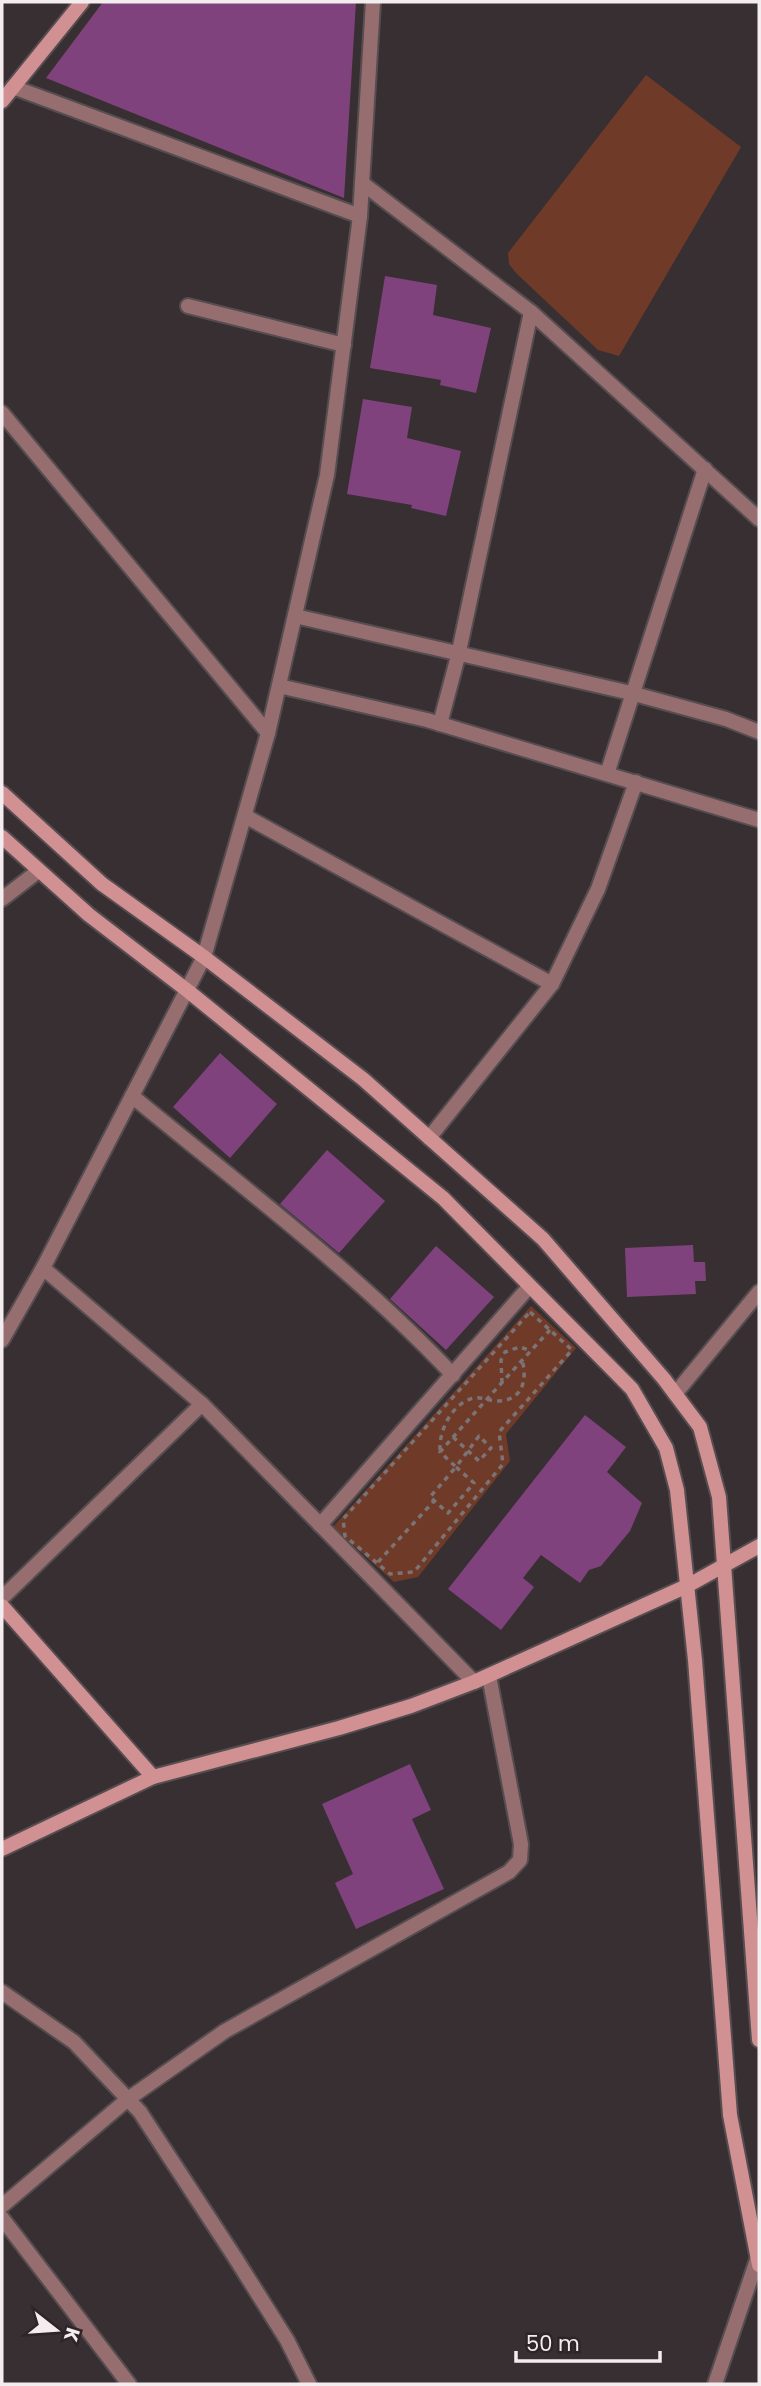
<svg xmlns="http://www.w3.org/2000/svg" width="761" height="2386" font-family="Poppins,sans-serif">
<rect width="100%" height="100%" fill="#382f32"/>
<g fill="#6f3b28">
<path d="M646,75L741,147L619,356L598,350L516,273L509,264L508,253Z"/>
<path d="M531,1306L576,1348L506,1434L510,1461L418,1577L394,1582L333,1527Z"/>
</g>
<g fill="#7f427d">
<path d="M103,2H356L344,198L46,78Z"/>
<path d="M385,276L437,285L433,315L491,328L476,393L440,385L441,380L370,368Z"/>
<path d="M363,399L412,407L407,438L461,451L446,516L411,508L412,505L347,494Z"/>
<path d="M220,1053L277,1104L230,1158L173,1107Z"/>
<path d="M327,1150L385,1201L339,1253L280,1204Z"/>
<path d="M693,1245L694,1262H705L706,1281H695L696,1294L627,1297L625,1248Z"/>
<path d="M436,1246L494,1297L446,1350L390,1299Z"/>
<path d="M585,1415L626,1447L607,1472L642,1503L630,1531L601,1566L589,1570L580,1583L541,1555L523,1578L534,1587L501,1630L448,1589Z"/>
<path d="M410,1764L431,1810L412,1819L444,1889L356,1929L335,1883L353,1874L322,1804Z"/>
</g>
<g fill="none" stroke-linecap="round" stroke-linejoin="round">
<g stroke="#564d50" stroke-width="18">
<g id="street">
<path d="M13,87L360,216"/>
<path d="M362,183L531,312L759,519"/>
<path d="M188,306L344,345"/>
<path d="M2,413L268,733"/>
<path d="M295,616L631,693L726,719L759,732"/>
<path d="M279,686L427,720L759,820"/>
<path d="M440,724L458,656L531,312"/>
<path d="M607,774L705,469"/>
<path d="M245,816L552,984"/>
<path d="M2,899L37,872"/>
<path d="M132,1096C241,1186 356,1272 453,1375"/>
<path d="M429,1138L552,984L598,889L636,782"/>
<path d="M43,1268L202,1404L474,1682"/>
<path d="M2,1340L43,1268L204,957L268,733L327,475L360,216L373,2"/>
<path d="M675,1394L759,1292"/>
<path d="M320,1525L529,1287"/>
<path d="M2,1598L202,1404"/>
<path d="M2,1992L74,2042L140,2112L236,2259L287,2340L309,2384"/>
<path d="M2,2206L128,2099L225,2031L509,1872L520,1860L521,1844L489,1676"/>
<path d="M2,2218L129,2384"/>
<path d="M715,2384L759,2254"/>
</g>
</g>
<g stroke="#564d50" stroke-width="18">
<g id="secondary">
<path d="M2,101L82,2"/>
<path d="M2,793L102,884L204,957L363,1079L543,1239L664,1379L700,1427L719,1497L759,2040"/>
<path d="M2,837L89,915L188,991L443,1198L632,1389L666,1448L677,1490L695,1660L730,2115L759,2265"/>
<path d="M2,1606L153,1777"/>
<path d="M2,1849L153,1777L339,1728L411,1706L474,1682L687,1586L759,1546"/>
</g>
</g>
<g stroke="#7b7376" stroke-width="3.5" stroke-dasharray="5 5" stroke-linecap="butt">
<path d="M530,1312L572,1350L499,1432L503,1464L414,1572L390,1574L345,1536L343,1519Z"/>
<path d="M502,1383L501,1360L505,1352L520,1347L531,1351"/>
<path d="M453,1437L479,1461L491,1448L479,1436L456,1467L440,1452C476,1411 513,1370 550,1330"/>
<path d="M440,1450C439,1430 452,1403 474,1398C481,1397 488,1400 495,1401C522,1402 528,1381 522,1360"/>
<path d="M456,1467L474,1483L448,1513L430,1497Z"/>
<path d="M378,1562L434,1501"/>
</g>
<use href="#street" stroke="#976e70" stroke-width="14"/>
<use href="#secondary" stroke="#d19092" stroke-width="14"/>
</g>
<rect width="761" height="2386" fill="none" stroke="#f3edef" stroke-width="7"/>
<g transform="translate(56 2330) rotate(107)" stroke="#2e2528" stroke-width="5" paint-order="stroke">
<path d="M0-5L12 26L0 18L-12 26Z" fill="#f3edef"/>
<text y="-10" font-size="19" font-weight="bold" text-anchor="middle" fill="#f3edef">K</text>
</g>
<path d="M516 2351v10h144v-10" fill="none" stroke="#f3edef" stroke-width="3.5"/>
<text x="526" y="2351" font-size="21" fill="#f3edef" stroke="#2e2528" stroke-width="5" paint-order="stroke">50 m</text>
</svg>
